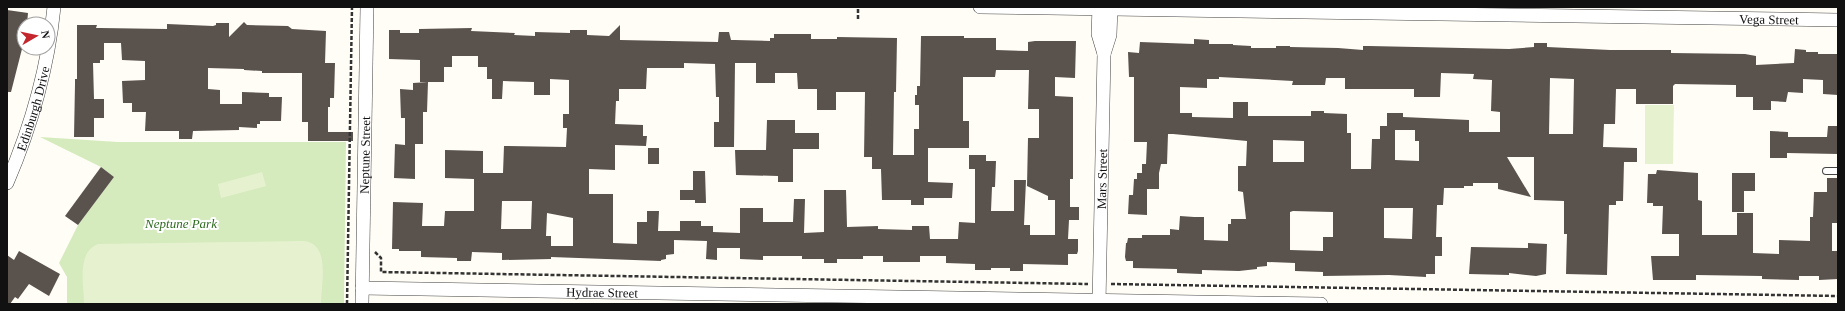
<svg xmlns="http://www.w3.org/2000/svg" width="1845" height="311" font-family="'Times New Roman',serif">
<rect width="100%" height="100%" fill="#fffdf5"/>
<path fill="#d5ebbd" d="M40,137L118,142H346L344,304H67V277L59,263L78,225L114,177L101,167Z"/>
<g fill="#e6f2cf">
<path d="M1645,105H1674L1673,164H1645Z"/>
<path d="M262,172L266,186L221,198L218,184Z"/>
<path d="M304,241C331,244 321,284 321,304H84C84,285 76,253 98,244Z"/>
</g>
<g fill="#5a524d" fill-rule="evenodd">
<path d="M7,10L28,13L27,24H24V41L11,92H7Z"/>
<path d="M244,22L247,25L288,26L292,29L326,31L325,63H335L334,98H330V107H328V132H353V141H308V122H302V73H262V71L244,70V69L208,68V89L220,90V104H242V92L269,93V97H282L281,121H260V124H257V128L239,127V130L193,131L192,139H179V131H145L146,112H132V103H123L122,81L145,80V61L122,60L121,43H104V60H100V63H93L94,99H104V118H94V137H74L75,84V79H77V25H97L96,28H100L167,29V24L213,26L216,25V23H229V37Z"/>
<path d="M620,25V40L718,42L719,32H729L731,40H735L770,41V38H774V34H811V39H837V37L897,38L896,92H894L893,155H914V129H919V105H915V95H917V86H920L921,36H964V38H996V50L1028,51V42L1035,41H1076L1075,78L1055,77V96L1073,97V179H1070V207H1079V220H1069L1068,239H1078V251L1077,254H1068V265L1023,264V271H1010V268H991V270H975V264L946,263V256H920V262H883V256H863V259H837V263H824V259H802V256H763V260L740,259V248H717V260L706,259L707,241L674,240V254L666,255V259L661,260V261L551,257V259L502,260V253L472,252L471,261H457V258L421,257V251H399V249H392L393,202L423,203L422,226H444L445,211H474V179L445,178V150L483,151V173H503L504,146L566,147L567,128H563V114H569V80L550,79V95H534V82L503,81L502,99H492V79H487V67H478V56H452V67H444V82H420V60L389,59V30H400V33H419V29L472,28L471,31L515,33L514,35L535,36V32L570,33V30H587V35L609,36ZM684,63L715,64L716,97H719V122H714V147H734L735,63H756V83H775V73H797L798,89H817V110H836V92H865L864,157H872V169H881L882,200H911V205H924V198H952L953,183L928,182V148H969V121H963V77H995L996,70H1029L1028,109H1039V138H1028L1027,186L1048,196V200H1055V235H1030V225H1024L1026,180H1014V211H991L992,187H995L996,161H986V155H969V169H975V223L959,222L958,239H930L929,226H912V230L878,229V226L847,227L846,190H824V232L804,233L805,199H794L793,222H763V208H740V233L713,232V226H701V221H680V231H658L659,211H647V222H637V244L613,243V194H589V169L615,170V145L646,146L647,136H643V125L615,124L616,101H619V89H646L647,68H684ZM502,201H532L531,229H501ZM547,213L573,218V246H551V236H546Z"/>
<path d="M1194,39L1209,40V44H1233V45L1251,46V48H1276V46H1290V47L1338,48L1363,50V46H1369L1509,49L1534,47V43H1547V47L1610,50H1671V53L1745,54L1756,56V65L1794,63L1795,49L1806,50V52H1818V54H1838V95L1823,94V80L1803,79V93L1788,92L1786,102L1771,101V110H1753V97H1736V85L1675,84L1673,86V104H1636V89H1616L1615,124H1604L1603,147L1637,148V162H1624L1623,201H1616V205H1609L1607,275L1566,274L1567,234H1564V201L1534,200V157H1507L1531,197L1498,189V183H1473V186H1464V188H1444L1443,205H1437L1436,237H1442V256H1435V274H1426V277L1389,275L1323,276V272L1295,271V263L1267,262V266L1257,267V269L1239,271L1202,270V274L1177,273V269L1133,268V261H1126L1125,257L1126,243H1127L1128,238H1142V235H1170V229L1179,230L1180,216L1194,217H1204V240L1228,241V224H1231V219H1246L1243,192L1238,191V166H1246L1247,141L1173,134H1168L1167,164H1161L1159,173V189H1147V215L1128,214L1129,195H1133L1134,179H1137V173H1142V164H1146L1147,142H1134V77H1129L1128,52L1139,53L1140,42L1194,44ZM1441,73L1474,74L1473,79L1492,80L1491,111L1500,112V132H1469V120L1403,117V113H1387V126H1380V139H1372L1371,169H1351V133H1347V114L1324,113V111H1311V116H1248V102H1233V118L1192,117V113H1180V87L1207,88V79H1219V77L1293,81L1292,85H1325L1326,78H1345V89H1414V97H1440ZM1550,78L1574,79L1573,134H1549ZM1395,130H1415V141H1419V161L1395,160ZM1273,140L1304,141V162H1273ZM1384,208H1413L1412,239L1384,238ZM1293,211L1333,212V237H1323V251L1290,250V212Z"/>
<path d="M428,82L427,112H423V144H415V179L394,178L395,144L405,145V118H401L400,89L413,90V83Z"/>
<path d="M767,120H795V133H819V149H793V182H778V176L736,175L735,150H766Z"/>
<path d="M1828,126H1838V154L1787,153V158H1770V131L1788,132V137H1827Z"/>
<rect x="648" y="148" width="11" height="16"/>
<path d="M101,167L114,177L78,225L65,216Z"/>
<path d="M1657,170L1698,173V200L1702,201V235H1737V213H1753V253L1779,254V240L1810,241V217H1813L1814,192H1827V178H1838V223H1832V251H1838V279L1819,280V276H1799V280L1762,279V276L1696,275V280H1653L1651,256H1679V234H1662L1663,206H1653V203H1647L1648,174H1656Z"/>
<path d="M693,171H705L706,203H695V200H680V190H693Z"/>
<path d="M1732,173H1755V191H1744V212H1732Z"/>
<path d="M1528,243L1547,244L1546,274L1536,276L1509,273V275L1469,274L1471,247L1528,248Z"/>
<path d="M19,251L60,274L49,296L29,284L18,299L15,297L10,304H7V255L14,260Z"/>
</g>
<g fill="none" stroke-linecap="round" stroke-linejoin="round">
<g stroke="#444" stroke-width="8">
<path id="lane" d="M1826,171H1838"/>
</g>
<g stroke="#444" stroke-width="14">
<g id="street">
<path id="s1" d="M980,7L1838,20"/>
<path d="M1099,7L1098,34L1104,54"/>
<path id="s2" d="M7,183C31,127 48,68 54,7"/>
<path id="s3" d="M362,288L1321,304"/>
<path id="s4" d="M362,304L367,7"/>
<path id="s5" d="M1099,304L1104,54L1110,35L1111,7"/>
</g>
</g>
<g stroke="#333" stroke-width="2.5" stroke-dasharray="4 2" stroke-linecap="butt">
<path d="M858,19V7"/>
<path d="M375,252L381,258V272L1088,284"/>
<path d="M1111,284L1838,296"/>
<path d="M347,304L352,7"/>
</g>
<use href="#lane" stroke="#fff" stroke-width="6"/>
<use href="#street" stroke="#fff" stroke-width="13"/>
</g>
<g text-anchor="middle" stroke-width="4" stroke-linejoin="round" paint-order="stroke">
<g font-size="13" fill="#111" stroke="#fff">
<text dy="5" stroke="none"><textPath href="#s1" startOffset="789">Vega Street</textPath></text>
<text dy="5" stroke="none"><textPath href="#s2" startOffset="79">Edinburgh Drive</textPath></text>
<text dy="5" stroke="none"><textPath href="#s4" startOffset="149">Neptune Street</textPath></text>
<text dy="5" stroke="none"><textPath href="#s5" startOffset="125">Mars Street</textPath></text>
<text dy="5" stroke="none"><textPath href="#s3" startOffset="240">Hydrae Street</textPath></text>
</g>
<g font-size="13" font-style="italic" fill="#2f6b1f" stroke="#fff">
<text x="181" y="228">Neptune Park</text>
</g>
</g>
<rect width="1845" height="311" fill="none" stroke="#111111" stroke-width="16"/>
<g transform="translate(36 36) rotate(81)"><circle r="19" fill="#ffffff" stroke="#a0a0a0"/>
<path d="M0-3L7 15L0 10L-7 15Z" fill="#c4262e"/>
<text y="-6" font-size="11" font-weight="bold" text-anchor="middle" fill="#111111">N</text>
</g>
</svg>
